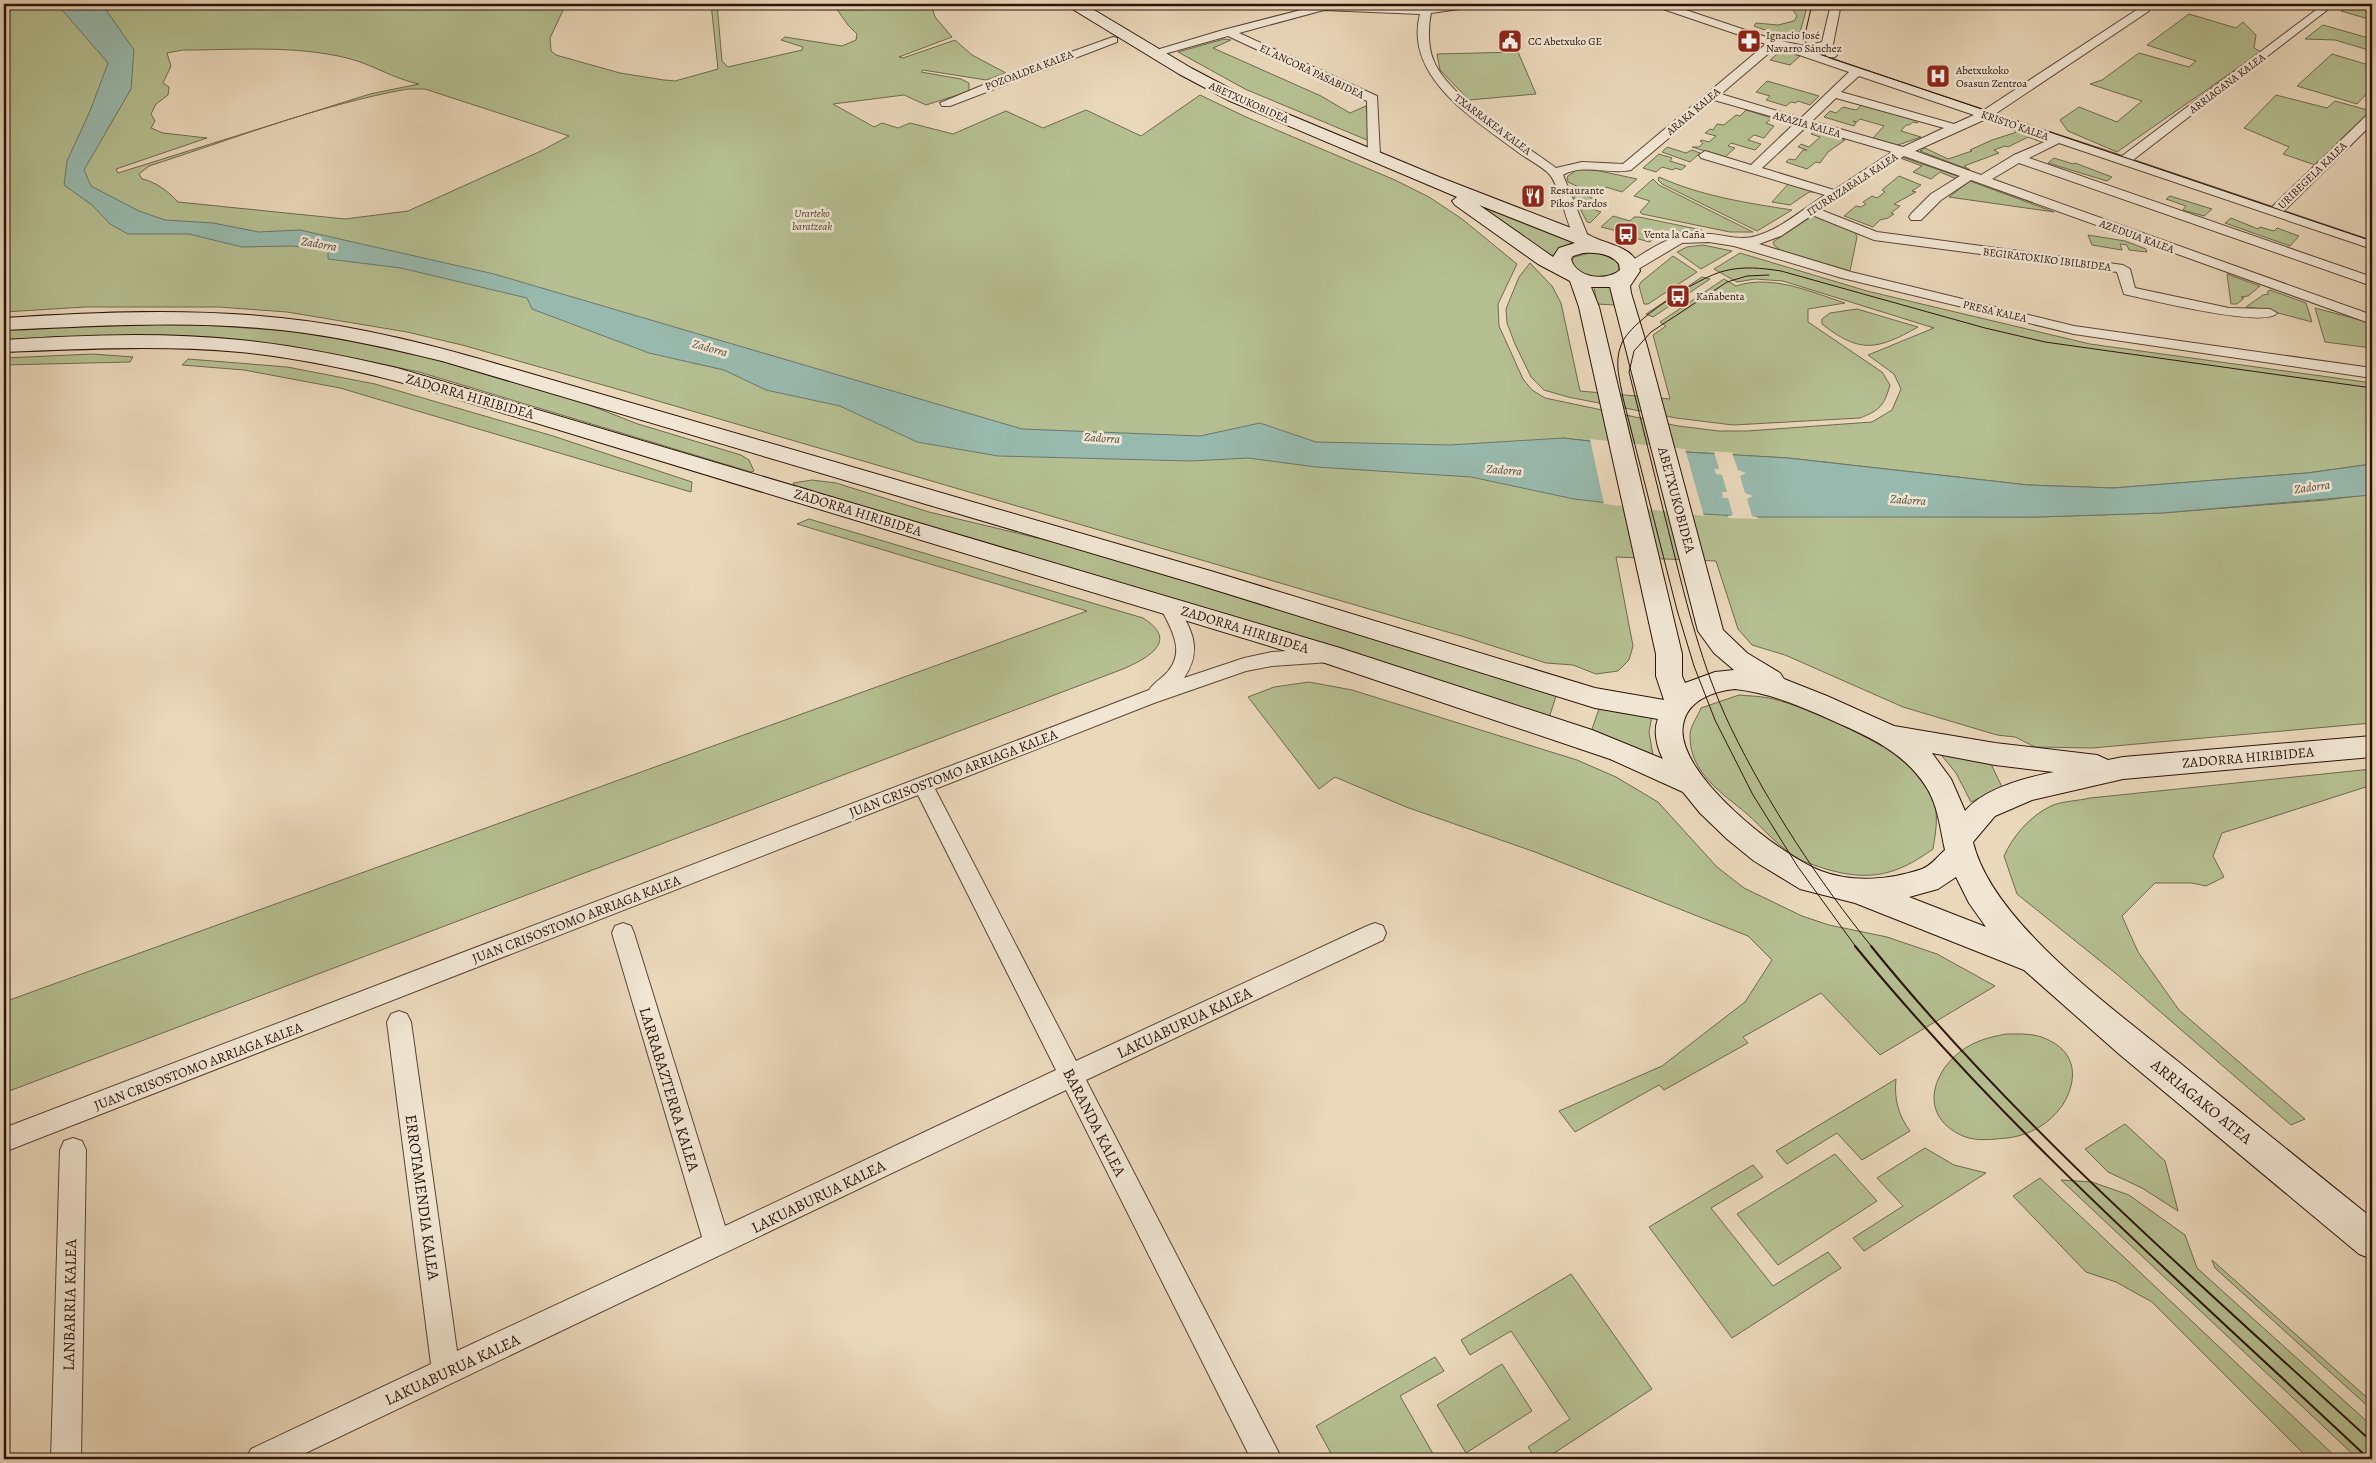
<svg xmlns="http://www.w3.org/2000/svg" width="2376" height="1463" font-family="Alegreya,serif">
<rect width="100%" height="100%" fill="#ead8bb"/>
<filter id="stains"><feTurbulence type="fractalNoise" baseFrequency=".004" numOctaves="4"/><feColorMatrix values="0 0 0 0 .2 0 0 0 0 .09 0 0 0 0 .02 0 0 0 .5 -.17"/></filter>
<radialGradient id="worn" r=".72"><stop offset=".6" stop-color="#630" stop-opacity="0"/><stop offset="1" stop-color="#630" stop-opacity=".3"/></radialGradient>
<g fill="#b5bf91" stroke="#70694e" fill-rule="evenodd">
<path d="M4,4H566L550,38L551,51L556,55L620,73L664,80L675,81L718,69L711,4H717L722,61L728,67L802,50L803,47L781,40L785,37L842,46L856,40L857,34L848,25L836,8L837,4H931L935,17L952,37L899,57L903,58L955,40L972,55L1006,73L986,80L923,70L921,72L961,79L969,83V89L967,92L926,105L904,95L833,104L874,127L882,123L898,128L910,123L953,134L1006,111L1043,128L1086,110L1141,136L1200,95L1246,117L1395,180L1429,197L1462,219L1517,264L1498,304L1499,326L1523,379L1532,390L1545,398L1678,426L1719,431H1747L1872,422L1892,410L1901,389L1894,374L1868,355L1934,328L1783,281L1755,279L1737,282L1714,269L1740,253L1867,291L2090,344L2372,383V464L2307,473L2113,488L2028,485L1788,458L1685,452L1563,438L1728,516L2037,517L2162,513L2326,500L2372,494V723L2092,748L2035,747L2015,737L1997,735L1903,707L1785,655L1752,645L1738,629L1716,561L1616,557L1633,646L1629,660L1618,671L1596,674L1573,665L1546,663L1468,638L617,389L462,345L407,332L287,312L219,307H85L4,312ZM183,50C237,50 294,45 347,58C372,64 394,79 419,84L370,94L118,173L116,169L207,138L163,133L151,128L155,121L151,114L156,104L168,95L169,87L163,83L171,66L167,53ZM408,89H425L569,136L541,151L408,211L345,219L178,202C168,191 156,182 142,179L139,174L149,166C233,139 322,104 408,89Z"/>
<path d="M1782,4H1808L1800,32L1773,33L1754,26L1756,23L1778,25L1794,21L1797,16L1793,10Z"/>
<path d="M2349,5L2372,11V20L2341,11Z"/>
<path d="M2189,14L2236,28L2243,22L2256,35L2254,48L2261,52L2117,152L2068,131L2060,120L2079,107L2117,122L2142,101L2090,84L2102,80L2139,53L2189,67L2196,61L2147,45Z"/>
<path d="M2323,25L2372,39V51L2335,40L2305,39Z"/>
<path d="M1224,39L1231,40L1213,48L1321,96L1350,113L1366,106L1370,130L1367,140L1245,89L1178,52Z"/>
<path d="M1782,50L1800,56L1790,65L1770,60Z"/>
<path d="M1518,52L1536,94L1469,100L1440,70L1437,54Z"/>
<path d="M2332,54L2372,66V88L2357,104L2297,86Z"/>
<path d="M1767,81L1819,96L1810,105L1798,101L1796,103L1791,102L1786,106L1766,100L1770,96L1756,92Z"/>
<path d="M2276,95L2327,108L2335,101L2371,111L2321,167L2283,154L2289,147L2244,128Z"/>
<path d="M1863,104L1920,120L1917,123L1913,122L1909,125H1906L1901,131L1921,137L1898,145L1872,139L1884,126L1860,119L1857,122L1853,121L1856,123L1854,126L1824,117L1830,111L1836,113L1843,107L1856,110Z"/>
<path d="M1746,110L1772,118L1766,123L1774,126L1764,138L1754,135L1748,140L1761,144L1755,150L1731,143L1728,146L1735,148L1725,157L1692,147H1699L1703,143L1700,141L1702,140L1709,142L1716,136L1705,133L1710,129L1713,130L1717,124L1724,125L1736,115L1740,116Z"/>
<path d="M2009,128L2049,141L2044,143L2028,137L2008,147L2005,146L1994,150L1999,153L1964,166L1970,170L1920,151L1925,148L1948,159L1972,151L1970,150L1992,140L2017,132Z"/>
<path d="M1815,131L1845,140L1828,152L1820,163L1816,162L1807,169L1786,162L1789,159L1795,160L1803,150H1807L1798,147L1801,144L1809,147L1820,137L1811,134Z"/>
<path d="M1667,147L1686,153L1692,150L1700,153L1690,162L1662,152Z"/>
<path d="M1659,154L1672,158L1670,161L1686,166L1681,170L1675,168L1673,170L1662,167L1656,172L1643,168Z"/>
<path d="M1902,157L1960,177L1957,179L1940,172L1931,179L1913,172L1922,166L1900,158Z"/>
<path d="M2054,158L2073,164L2075,163L2112,177L2107,181L2048,163Z"/>
<path d="M1590,169L1637,179L1622,192L1606,187L1596,195L1568,182L1567,177L1576,170Z"/>
<path d="M1899,176L1921,185L1912,191L1916,192L1894,204L1900,206L1891,213L1894,214L1888,218L1880,220L1873,227L1844,216L1856,206L1861,207L1866,204L1863,202L1872,196L1877,198L1885,192L1882,190Z"/>
<path d="M1659,177C1701,196 1747,203 1792,210L1757,231L1662,184L1658,180Z"/>
<path d="M1653,179L1659,185L1753,232H1730L1642,214L1640,212L1650,201L1634,196Z"/>
<path d="M1970,181L2054,212L1949,197Z"/>
<path d="M1790,182L1817,192H1809L1790,205L1772,202Z"/>
<path d="M1569,187L1594,199L1585,206L1601,212L1590,223L1587,222Z"/>
<path d="M2170,196L2212,209L2204,216L2183,210L2186,206L2166,199Z"/>
<path d="M1488,204L1571,241L1570,245L1550,257L1479,208Z"/>
<path d="M1613,216L1630,221L1634,217H1639L1702,230L1665,233L1649,242L1632,237L1633,235L1601,227Z"/>
<path d="M1817,216L1854,230L1857,237L1850,271L1780,250L1774,245L1773,242L1811,217Z"/>
<path d="M2231,218L2258,229L2260,227L2274,231L2277,228L2299,236L2290,246L2225,223Z"/>
<path d="M2088,235L2125,241L2146,249L2147,252L2129,250L2127,245L2120,244L2122,250L2092,245Z"/>
<path d="M1703,245L1732,251L1701,269L1677,252L1687,247Z"/>
<path d="M1593,252L1608,256L1618,262L1619,271C1606,283 1588,276 1575,269L1572,261L1574,257Z"/>
<path d="M1673,256L1697,272L1648,304H1644L1639,286L1641,282Z"/>
<path d="M1530,263L1552,286L1561,303L1580,391L1670,399L1653,335L1666,326L1660,322L1724,279L1736,286C1772,274 1811,292 1845,303L1808,309V322L1882,372L1890,385C1884,406 1880,410 1860,418L1733,425L1676,418L1568,397L1544,390L1531,377L1515,344L1507,323L1506,309L1519,277Z"/>
<path d="M2227,274L2260,286L2248,296L2241,297L2244,298L2237,304H2231Z"/>
<path d="M1702,277L1710,279L1653,317L1646,314Z"/>
<path d="M1594,287H1610L1614,305L1597,304Z"/>
<path d="M2270,290L2306,303L2312,322L2263,309L2246,307L2263,295L2269,294L2267,292Z"/>
<path d="M2315,308L2372,323V348L2325,342Z"/>
<path d="M1857,309L1918,327C1877,350 1860,354 1822,324V319L1830,313Z"/>
<path d="M175,323L303,332L365,342L436,358L566,396L638,424L741,455L749,460L754,471L751,472L419,372L357,359L295,348L4,341V328L45,325Z"/>
<path d="M93,354L133,357L130,362L4,365V358Z"/>
<path d="M188,359L287,367L375,384L553,436L692,482L691,492L340,388L244,370L182,365Z"/>
<path d="M812,480L836,483L929,512L1071,546L1557,693L1549,718L794,485L793,483Z"/>
<path d="M809,519L1143,618C1180,641 1148,658 1123,669L4,1093V1002L1087,611L797,524Z"/>
<path d="M1309,682L1352,690L1577,760L1616,777L1658,802L1717,867L1744,888L1802,916L1829,925L1887,937L1937,954L1995,986L1880,1055L1821,993L1743,1037L1748,1043L1664,1090L1659,1085L1575,1132L1559,1111L1662,1066L1745,1002L1772,960L1748,936L1535,852L1406,807L1335,777L1319,789L1248,697L1274,687Z"/>
<path d="M1739,695C1749,696 1759,696 1769,698C1799,704 1869,736 1894,754C1909,765 1928,785 1934,804C1939,817 1935,835 1933,849C1897,875 1870,882 1826,869C1818,866 1809,864 1801,860C1780,849 1764,829 1746,813C1721,792 1690,773 1690,736C1689,728 1698,716 1701,708Z"/>
<path d="M1600,706L1652,716L1649,732L1653,755L1591,732Z"/>
<path d="M1938,751L1990,762L2002,787L1971,802L1956,773Z"/>
<path d="M2372,769V785L2222,833L2213,856L2224,877L2206,886L2192,883H2155L2122,916L2138,952L2179,1010L2305,1119L2291,1125L2119,976L2017,894L2004,856C2013,836 2030,816 2051,806C2062,801 2078,801 2090,798Z"/>
<path d="M2006,1034C2018,1034 2032,1033 2044,1038C2077,1051 2079,1079 2062,1106C2049,1124 2030,1135 2008,1138C1993,1139 1977,1142 1963,1136C1912,1114 1936,1059 1977,1042C1986,1038 1996,1036 2006,1034Z"/>
<path d="M1896,1079C1894,1099 1898,1115 1910,1131L1862,1160L1837,1133L1787,1164L1776,1151Z"/>
<path d="M2125,1124L2165,1161L2178,1211L2142,1188L2108,1172L2085,1149Z"/>
<path d="M1925,1148L1954,1165L1986,1173L1864,1251L1853,1238L1903,1206L1877,1178Z"/>
<path d="M1835,1154L1877,1201L1778,1265L1737,1214Z"/>
<path d="M1753,1165L1763,1177L1711,1208L1773,1286L1828,1252L1841,1268L1732,1338L1649,1227Z"/>
<path d="M2040,1178L2338,1459H2309L2152,1302L2116,1282L2086,1272L2013,1196Z"/>
<path d="M2061,1180L2092,1182L2129,1195L2185,1235L2197,1268L2372,1426V1459H2358Z"/>
<path d="M2212,1260L2372,1402V1410L2215,1268Z"/>
<path d="M1571,1274L1652,1389L1545,1459H1536L1528,1447L1570,1419L1511,1331L1470,1355L1461,1340Z"/>
<path d="M1435,1357L1444,1371L1400,1396L1436,1459H1334L1316,1426Z"/>
<path d="M1502,1364L1532,1411L1466,1453L1437,1405Z"/>
</g>
<path fill="#98baae" stroke="#6d776c" d="M57,4H102L134,50L131,89L84,170L91,186L139,211L165,220L213,223L259,232L300,230L494,274L1022,429L1200,436L1260,423L1316,442L1450,445L1563,438L1685,452L1788,458L2028,485L2113,488L2307,473L2372,464V495L2162,513L2037,517H1757L1704,514L1574,499L1471,477L1316,467L1248,458L1191,461L998,456L917,442L840,406L766,390L724,370L649,353L532,309L527,298L401,268L328,259V249L291,246L242,247L189,234H128L110,224L92,205L64,185L67,161L90,111L108,63Z"/>
<g fill="#ead8bb">
<path d="M1590,439L1685,449L1704,516L1604,504Z"/>
<path d="M1708,451L1737,453H1732L1738,470L1746,473L1740,476L1745,493L1753,496L1747,499L1752,516L1757,517L1758,519L1728,518V516L1733,515L1728,498H1723L1722,492H1727L1722,475L1716,474L1714,469H1719L1714,452Z"/>
</g>
<g fill="none" stroke-linecap="round" stroke-linejoin="round">
<g stroke="#5c4436" stroke-width="2">
<g id="street">
<path d="M1324,4L1422,8L1423,4H1433V7L1454,4H1479L1474,7L1431,13C1428,26 1428,47 1433,59C1446,96 1524,144 1556,168L1582,162L1623,164L1766,44L1654,6L1653,4H1668L1775,40L1805,46L1822,42L1831,4H1841L1833,44L1837,55L1835,57L1828,58L1984,110L2141,7H2149V11L1995,114L2122,156L2324,4H2335L2133,160L2272,207L2368,114L2372,113V124L2284,211L2372,241V249L2059,143L2029,158L2372,277V286L2019,163L1992,179L2372,315V324L1971,180L1941,200L1921,220H1911L1909,217L1911,214L1931,194L1960,176L1904,156L1821,210L1877,232L2123,265L2130,269L2135,288L2229,308L2270,309L2277,313C2266,329 2146,299 2124,294L2117,272L1874,240L1812,215L1781,236L1759,244L1851,272L2074,326L2372,368V378L2074,334L1842,278L1734,246L1709,242L1682,243L1635,271H1625L1623,268L1625,265C1654,247 1673,231 1710,234C1725,235 1741,241 1756,236C1781,229 1803,209 1825,195L1701,158L1699,155L1705,151L1751,165L1795,123L1714,100L1631,170C1609,175 1583,163 1563,175L1589,239L1587,242H1577C1566,226 1561,188 1550,175C1543,167 1531,161 1522,155C1479,122 1403,79 1420,14L1324,10L1239,33L1377,96L1380,155L1374,159L1368,155L1367,101L1228,36L1157,56L1151,53L1153,51L1223,30ZM1776,47L1849,72L1801,118L1721,94ZM1823,48L1827,57L1809,51ZM1859,76L1974,115L1954,124L1841,92ZM1836,98L1944,128L1903,147L1812,121ZM1986,119L2049,140L2014,155L1981,175L1915,151ZM1806,127L1892,152L1834,190L1762,168Z"/>
<path d="M1113,37L1117,38V42L950,106H942L940,103L1012,73Z"/>
<path d="M1168,599L1174,601C1191,628 1204,648 1184,678L1244,658L1272,652L1330,648L1337,650L1340,655L1337,660L1330,662L1272,666L1246,671L1154,703L935,789L1076,1061L1367,926L1375,923L1383,926L1386,933L1383,940L1086,1080L1282,1459H1251L1066,1090L293,1459H246L251,1449L431,1364L387,1022L391,1014L399,1011L407,1014L411,1022L457,1351L702,1237L612,933L615,926L623,923L631,926L634,933L725,1226L1056,1070L918,795L4,1152V1128L1149,690C1154,682 1163,678 1169,670C1186,649 1169,625 1159,605L1162,601Z"/>
<path d="M73,1138L82,1141L86,1150L81,1459H51L60,1150L64,1141Z"/>
</g>
</g>
<g stroke="#2c130a" stroke-width="2">
<path id="secondary" d="M1067,4H1084L1191,68L1242,95L1439,177L1589,235C1608,246 1635,245 1640,271L1630,286L1631,293L1647,346L1723,630L1747,653L1780,673L1784,679L1827,696L1894,726L1995,743L2097,755L2108,760L2123,757L2372,736V757L2123,779L2032,800L1995,816L1973,842C1992,924 2122,1015 2186,1068C2248,1118 2310,1168 2372,1218V1259L2359,1254L2119,1054L2024,970L1855,903L1800,889L1754,861L1727,839L1700,813L1683,792L1610,759L1322,662L411,385C355,370 298,358 240,352C161,345 82,349 4,352V340C82,335 161,332 240,340C293,345 345,356 397,368L1340,648L1592,730L1663,759C1657,748 1653,731 1658,719L1595,708L1196,584L442,361C389,348 336,336 281,330C189,320 96,326 4,330V318C96,312 189,308 281,318C360,326 436,346 511,368L1214,572L1595,688L1664,700L1656,676V654L1579,307L1570,281L1538,264L1455,205L1452,201L1457,197L1230,101L1179,74L1069,7ZM1479,205L1575,243L1559,248L1553,257ZM1583,253C1596,252 1610,253 1619,264L1620,270C1606,282 1576,278 1571,259L1573,256ZM1591,287H1610L1698,631L1714,653L1734,670L1715,672L1685,683L1682,676V654L1599,307ZM1735,689C1769,693 1798,705 1829,719C1865,735 1902,750 1925,785C1938,804 1940,828 1945,850C1938,856 1931,866 1922,869C1890,880 1852,883 1821,871C1781,856 1674,773 1683,725C1687,700 1714,691 1735,689ZM1932,753L1995,765L2054,772C2025,778 1985,788 1965,811L1951,779ZM1956,877L1969,903L1986,927L1909,897L1938,889Z"/>
</g>
<use href="#street" fill="#f1e6d3" fill-rule="evenodd"/>
<use href="#secondary" fill="#f1e6d3" fill-rule="evenodd"/>
<g stroke="#2c130a" stroke-width="1">
<path d="M1812,4L1804,39L1808,46L1822,55L2372,241"/>
<path d="M1769,275L1747,276L1727,282L1651,332L1634,351L1629,372C1643,427 1656,482 1670,537C1686,602 1702,668 1731,728C1768,804 1819,882 1872,947"/>
<path d="M1856,947L1798,867L1753,795L1715,720L1694,666L1677,610L1623,398C1620,380 1614,363 1621,345C1629,321 1699,277 1724,271C1743,266 1762,268 1781,271L1985,328L2045,342L2372,388"/>
</g>
<g stroke="#2c130a" stroke-width="2">
<path d="M1855,946C2009,1134 2193,1293 2369,1459"/>
<path d="M1871,946C2019,1129 2200,1283 2372,1442"/>
</g>
</g>
<defs>
<g id="civic-square" transform="scale(1.25)"><rect x="-9" y="-9" width="18" height="18" rx="4" fill="#8f2418" stroke="#f1e6d3"/><path d="M-.6-6.5H3V-4.5H.6V-3L4-1V1h2V6H-6V1h2V-1L-.6-3ZM-1.2 2.5V6h2.4V2.5Z" fill="#fff"/></g>
<g id="pharmacy-square" transform="scale(1.25)"><rect x="-9" y="-9" width="18" height="18" rx="4" fill="#8f2418" stroke="#f1e6d3"/><path d="M-2-6h4v4h4v4h-4v4h-4v-4h-4v-4h4Z" fill="#fff"/></g>
<g id="hospital-square" transform="scale(1.25)"><rect x="-9" y="-9" width="18" height="18" rx="4" fill="#8f2418" stroke="#f1e6d3"/><path d="M-5-5h3v3.5h4V-5h3V5h-3V1.5h-4V5h-3Z" fill="#fff"/></g>
<g id="restaurant-square" transform="scale(1.25)"><rect x="-9" y="-9" width="18" height="18" rx="4" fill="#8f2418" stroke="#f1e6d3"/><path d="M-5-6h1v4h1v-4h1v4h1v-4h1v5L-1.5 .5V6h-2V.5L-5-1ZM5-6V6H3V1.5H1.5Q1.5-4 5-6Z" fill="#fff"/></g>
<g id="bus-square" transform="scale(1.25)"><rect x="-9" y="-9" width="18" height="18" rx="4" fill="#8f2418" stroke="#f1e6d3"/><path d="M-5-6H5V4H4V6H2V4H-2V6H-4V4H-5ZM-3.5-4V0h7V-4ZM-3.5 1.2v1.5H-2V1.2ZM2 1.2v1.5H3.5V1.2Z" fill="#fff"/></g>
</defs>
<g fill-rule="evenodd">
<use href="#civic-square" x="1510" y="41"/>
<use href="#pharmacy-square" x="1749" y="41"/>
<use href="#hospital-square" x="1938" y="76"/>
<use href="#restaurant-square" x="1533" y="196"/>
<use href="#bus-square" x="1626" y="234"/>
<use href="#bus-square" x="1678" y="296"/>
</g>
<g text-anchor="middle" stroke-width="5" stroke-linejoin="round" paint-order="stroke">
<g font-size="11" fill="#2c130a" stroke="#f1e6d3" text-anchor="start">
<text x="1766" y="39">Ignacio José<tspan x="1766" dy="13">Navarro Sánchez</tspan></text>
<text x="1528" y="45">CC Abetxuko GE</text>
<text x="1956" y="74">Abetxukoko<tspan x="1956" dy="13">Osasun Zentroa</tspan></text>
<text x="1550" y="194">Restaurante<tspan x="1550" dy="13">Pikos Pardos</tspan></text>
<text x="1644" y="238">Venta la Caña</text>
<text x="1696" y="300">Kañabenta</text>
</g>
<g font-size="11" fill="#2c130a" stroke="#f1e6d3">
<text transform="translate(1029 70) rotate(-21)" y="4">POZOALDEA KALEA</text>
<text transform="translate(1312 71) rotate(25)" y="4">EL ANCORA PASABIDEA</text>
<text transform="translate(2227 83) rotate(-37)" y="4">ARRIAGANA KALEA</text>
<text transform="translate(1249 102) rotate(24)" y="4">ABETXUKOBIDEA</text>
<text transform="translate(1693 111) rotate(-40)" y="4">ARAKA KALEA</text>
<text transform="translate(1493 124) rotate(37)" y="4">TXARRAKEA KALEA</text>
<text transform="translate(1807 124) rotate(16)" y="4">AKAZIA KALEA</text>
<text transform="translate(2015 125) rotate(19)" y="4">KRISTO KALEA</text>
<text transform="translate(2312 175) rotate(-44)" y="4">URIBEGELA KALEA</text>
<text transform="translate(1852 184) rotate(-33)" y="4">ITURRIZABALA KALEA</text>
<text transform="translate(2137 236) rotate(20)" y="4">AZEDUIA KALEA</text>
<text transform="translate(2047 259) rotate(7)" y="4">BEGIRATOKIKO IBILBIDEA</text>
<text transform="translate(1995 311) rotate(13)" y="4">PRESA KALEA</text>
</g>
<g font-size="11" font-style="italic" fill="#554732" stroke="#f1e6d3">
<text x="812" y="217">Urarteko<tspan x="812" dy="13">baratzeak</tspan></text>
</g>
<g font-size="12" font-style="italic" fill="#524d43" stroke="#f1e6d3">
<text transform="translate(319 244) rotate(10)" y="4">Zadorra</text>
<text transform="translate(710 348) rotate(16)" y="4">Zadorra</text>
<text transform="translate(1102 438) rotate(4)" y="4">Zadorra</text>
<text transform="translate(1504 470) rotate(5)" y="4">Zadorra</text>
<text transform="translate(2312 487) rotate(-8)" y="4">Zadorra</text>
<text transform="translate(1908 500) rotate(4)" y="4">Zadorra</text>
</g>
<g font-size="14" fill="#2c130a" stroke="#f1e6d3">
<text transform="translate(470 396) rotate(16)" y="5">ZADORRA HIRIBIDEA</text>
<text transform="translate(1677 500) rotate(75)" y="5">ABETXUKOBIDEA</text>
<text transform="translate(858 512) rotate(17)" y="5">ZADORRA HIRIBIDEA</text>
<text transform="translate(1245 629) rotate(17)" y="5">ZADORRA HIRIBIDEA</text>
<text transform="translate(2248 757) rotate(-5)" y="5">ZADORRA HIRIBIDEA</text>
<text transform="translate(953 773) rotate(-21)" y="5">JUAN CRISOSTOMO ARRIAGA KALEA</text>
<text transform="translate(576 919) rotate(-21)" y="5">JUAN CRISOSTOMO ARRIAGA KALEA</text>
<text transform="translate(198 1066) rotate(-21)" y="5">JUAN CRISOSTOMO ARRIAGA KALEA</text>
</g>
<g font-size="16" fill="#2c130a" stroke="#f1e6d3">
<text transform="translate(1184 1022) rotate(-25)" y="6">LAKUABURUA KALEA</text>
<text transform="translate(670 1089) rotate(73)" y="6">LARRABAZTERRA KALEA</text>
<text transform="translate(2202 1101) rotate(39)" y="6">ARRIAGAKO ATEA</text>
<text transform="translate(1095 1122) rotate(63)" y="6">BARANDA KALEA</text>
<text transform="translate(818 1196) rotate(-26)" y="6">LAKUABURUA KALEA</text>
<text transform="translate(423 1197) rotate(82)" y="6">ERROTAMENDIA KALEA</text>
<text transform="translate(69 1305) rotate(-89)" y="6">LANBARRIA KALEA</text>
<text transform="translate(452 1369) rotate(-25)" y="6">LAKUABURUA KALEA</text>
</g>
</g>
<rect width="2376" height="1463" fill="none" stroke="#ead8bb" stroke-width="20"/>
<rect x="5" y="5" width="2366" height="1453" fill="none" stroke="#2c130a" stroke-width="2.5"/>
<rect x="10" y="10" width="2356" height="1443" fill="none" stroke="#2c130a"/>
<rect width="100%" height="100%" filter="url(#stains)"/>
<rect width="100%" height="100%" fill="url(#worn)"/>
</svg>
